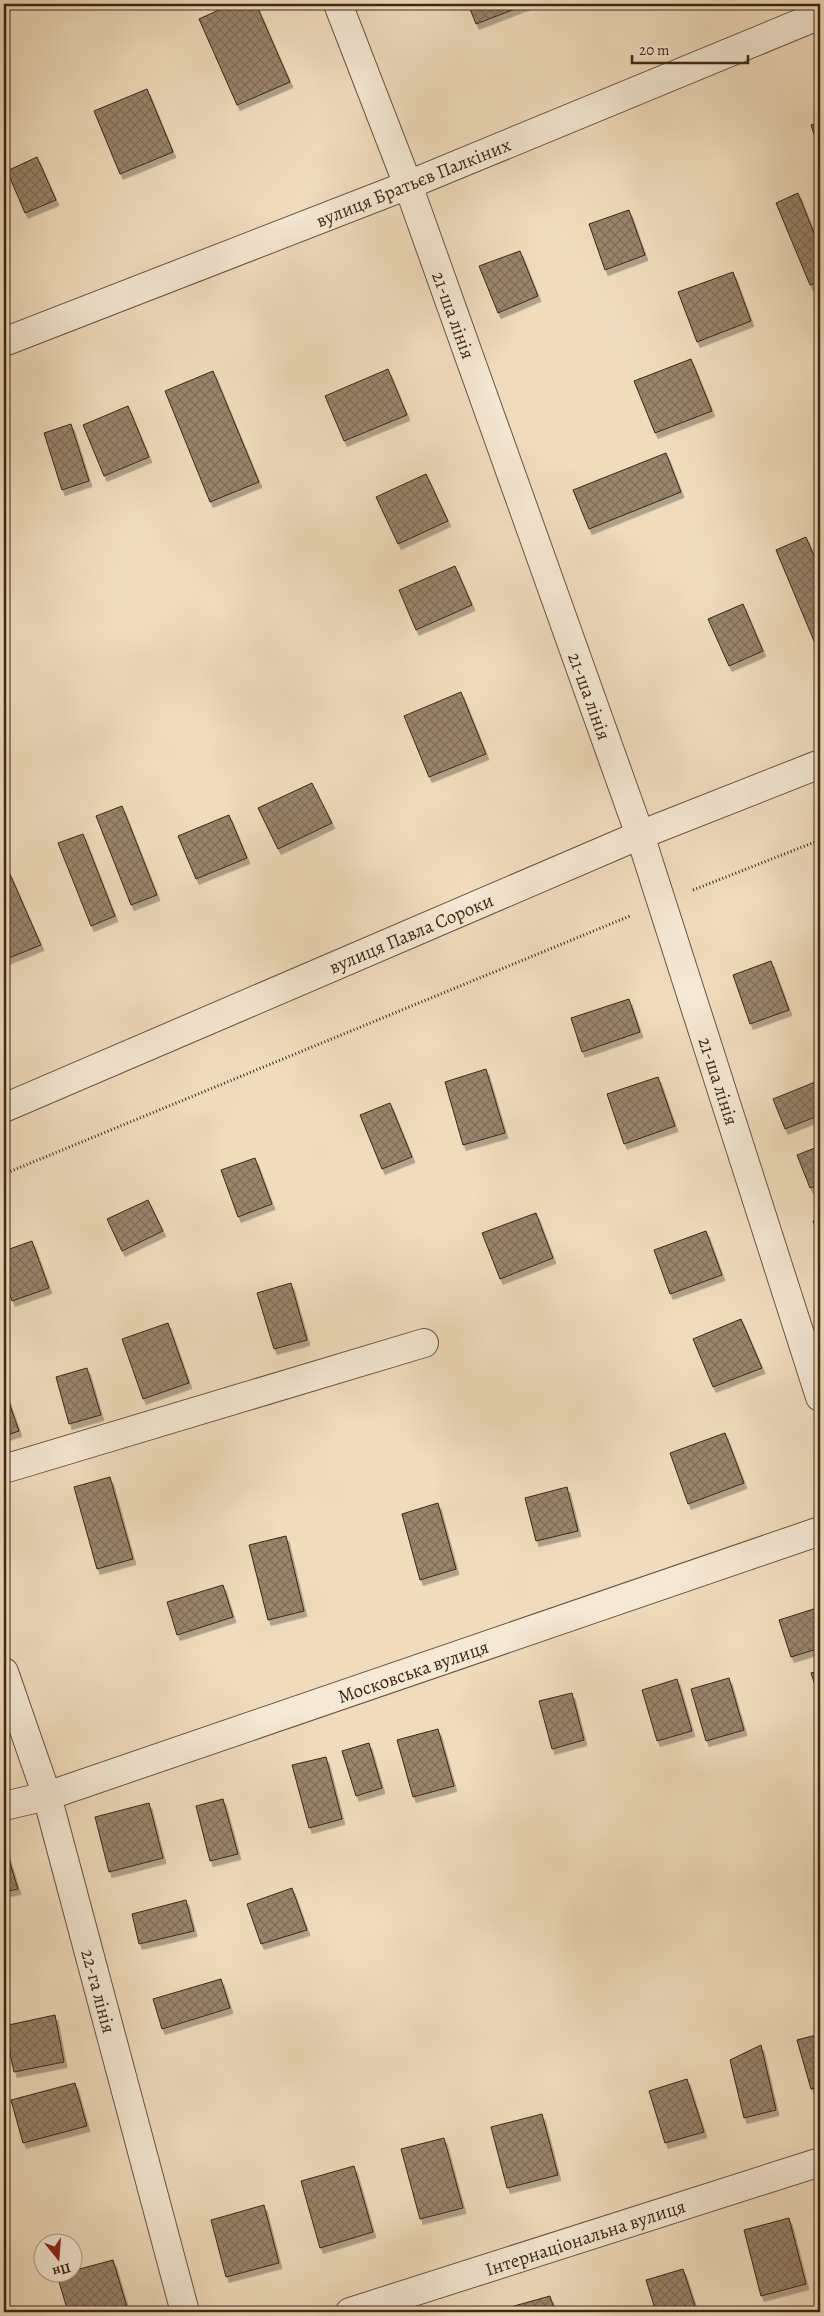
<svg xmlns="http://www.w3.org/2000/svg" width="824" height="2316" font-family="Alegreya,serif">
<defs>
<pattern id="building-cross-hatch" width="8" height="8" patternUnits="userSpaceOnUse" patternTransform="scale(1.25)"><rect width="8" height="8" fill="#9a856d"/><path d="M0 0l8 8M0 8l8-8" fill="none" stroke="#7f6d59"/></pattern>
<filter id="shadow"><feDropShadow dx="3" dy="5.5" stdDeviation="0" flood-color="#0004"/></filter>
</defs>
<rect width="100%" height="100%" fill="#f0dcbd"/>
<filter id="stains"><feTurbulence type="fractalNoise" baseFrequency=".004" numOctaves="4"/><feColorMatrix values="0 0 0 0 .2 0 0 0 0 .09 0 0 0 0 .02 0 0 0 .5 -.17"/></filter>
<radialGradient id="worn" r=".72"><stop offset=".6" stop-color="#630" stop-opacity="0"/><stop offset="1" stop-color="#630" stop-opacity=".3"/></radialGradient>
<g fill="url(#building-cross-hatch)" stroke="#3d2716" filter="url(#shadow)">
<path d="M232,4H256L290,82L237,105L199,19Z"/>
<path d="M468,4H528L476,24Z"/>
<path d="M147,89L173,152L120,174L94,111Z"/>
<path d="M820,122V153L811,125Z"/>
<path d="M37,157L56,200L25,213L7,171Z"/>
<path d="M798,193L820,248V281L810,285L776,203Z"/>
<path d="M629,210L645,255L605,270L589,224Z"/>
<path d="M520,251L538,296L498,313L479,266Z"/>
<path d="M733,272L751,321L697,342L678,292Z"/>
<path d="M691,359L712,411L655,433L634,381Z"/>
<path d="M388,369L407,415L344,441L325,396Z"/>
<path d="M213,371L259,482L210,502L165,391Z"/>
<path d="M128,406L149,457L104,476L83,425Z"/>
<path d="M71,424L89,481L62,490L44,433Z"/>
<path d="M666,453L681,492L589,529L573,490Z"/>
<path d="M426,474L448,521L398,544L376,497Z"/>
<path d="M806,537L820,570V639L814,641L776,550Z"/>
<path d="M455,566L472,605L416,630L399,590Z"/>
<path d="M743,604L763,651L729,666L708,619Z"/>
<path d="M461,692L486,754L429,777L404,716Z"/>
<path d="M312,783L332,823L278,849L258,808Z"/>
<path d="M122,806L157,895L131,905L96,816Z"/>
<path d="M229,815L247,858L196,879L178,836Z"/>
<path d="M83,834L115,916L91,926L58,843Z"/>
<path d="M9,872L41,945L4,960V875Z"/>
<path d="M771,961L789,1010L750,1024L733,975Z"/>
<path d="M629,999L640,1032L582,1052L571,1018Z"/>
<path d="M486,1069L505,1133L463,1145L445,1082Z"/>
<path d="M658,1077L675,1126L624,1144L607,1094Z"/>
<path d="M820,1080V1115L785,1129L773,1099Z"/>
<path d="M390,1103L412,1157L382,1169L360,1115Z"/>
<path d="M820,1146V1184L810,1188L797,1155Z"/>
<path d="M255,1158L272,1204L238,1217L221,1170Z"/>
<path d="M148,1200L163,1231L122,1251L107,1219Z"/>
<path d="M536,1213L553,1258L500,1279L482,1233Z"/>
<path d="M820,1219V1240L813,1221Z"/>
<path d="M706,1231L722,1275L670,1294L654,1250Z"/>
<path d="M32,1241L49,1288L12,1301L4,1278V1251Z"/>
<path d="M291,1283L307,1340L274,1349L257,1293Z"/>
<path d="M741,1319L762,1368L713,1387L693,1339Z"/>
<path d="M168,1323L189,1383L143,1399L122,1339Z"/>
<path d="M87,1368L101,1415L69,1424L56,1377Z"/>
<path d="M6,1394L19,1431L4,1436V1395Z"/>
<path d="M725,1433L744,1483L688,1504L670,1453Z"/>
<path d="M110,1477L133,1559L97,1569L74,1487Z"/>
<path d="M567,1487L578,1531L536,1541L525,1498Z"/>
<path d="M438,1503L456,1569L420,1580L402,1514Z"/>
<path d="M286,1536L304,1611L268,1620L249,1545Z"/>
<path d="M223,1585L233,1617L177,1635L167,1602Z"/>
<path d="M820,1607V1648L791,1657L779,1620Z"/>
<path d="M820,1670V1700L811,1673Z"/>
<path d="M729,1678L744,1730L706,1741L691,1689Z"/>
<path d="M677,1679L692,1731L657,1741L642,1690Z"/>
<path d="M572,1693L584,1740L552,1749L539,1701Z"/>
<path d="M438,1729L454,1786L413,1797L397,1740Z"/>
<path d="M369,1743L382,1788L356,1796L342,1751Z"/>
<path d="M326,1757L342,1819L309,1828L292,1765Z"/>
<path d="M223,1799L238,1854L210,1861L196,1806Z"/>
<path d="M149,1803L163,1858L109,1872L95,1817Z"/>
<path d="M4,1843L18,1889L4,1892Z"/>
<path d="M292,1888L307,1930L261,1944L247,1904Z"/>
<path d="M186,1900L194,1931L139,1944L132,1914Z"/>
<path d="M221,1979L230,2008L162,2029L153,1999Z"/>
<path d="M55,2015L64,2062L14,2072L4,2026Z"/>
<path d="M820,2034V2087L811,2089L797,2040Z"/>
<path d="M761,2045L776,2110L744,2118L730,2060Z"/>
<path d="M687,2079L704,2132L665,2143L649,2091Z"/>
<path d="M75,2083L87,2126L23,2143L11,2100Z"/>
<path d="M542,2114L558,2175L507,2188L491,2127Z"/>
<path d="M444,2138L463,2208L420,2219L401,2149Z"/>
<path d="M354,2166L373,2232L320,2248L301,2181Z"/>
<path d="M264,2205L279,2263L226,2277L211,2220Z"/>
<path d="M789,2218L806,2284L761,2296L744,2230Z"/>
<path d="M113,2260L127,2307L110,2312H68L57,2275L72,2274V2271Z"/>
<path d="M683,2269L697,2312H656L646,2280Z"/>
<path d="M550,2296L555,2312H508L507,2308Z"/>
</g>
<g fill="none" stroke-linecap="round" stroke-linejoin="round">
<g stroke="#6a5440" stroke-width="30">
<g id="minor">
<path d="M338,4L408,185L640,835L820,1397"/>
<path d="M4,342L408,185L820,15"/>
<path d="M4,1108L640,835L820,764"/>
<path d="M4,1469L424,1343"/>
<path d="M4,1672L47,1796L185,2312"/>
<path d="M4,1806L47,1796L820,1531"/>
<path d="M350,2312L820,2162"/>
</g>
</g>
<g stroke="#3d2716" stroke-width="3" stroke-dasharray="1 2.5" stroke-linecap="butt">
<path d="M693,890L820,840"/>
<path d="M4,1174L630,916"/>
</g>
<use href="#minor" stroke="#f5e8d4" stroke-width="28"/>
</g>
<g text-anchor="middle" stroke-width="4" stroke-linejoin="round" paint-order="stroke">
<g font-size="19" fill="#3d2716" stroke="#f5e8d4">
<text transform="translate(413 182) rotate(-22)" y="7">вулиця Братьєв Палкіних</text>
<text transform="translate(454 315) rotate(70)" y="7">21-ша лінія</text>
<text transform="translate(590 696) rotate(70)" y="7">21-ша лінія</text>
<text transform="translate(411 933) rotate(-23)" y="7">вулиця Павла Сороки</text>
<text transform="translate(719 1081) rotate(72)" y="7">21-ша лінія</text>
<text transform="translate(413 1671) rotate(-19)" y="7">Московська вулиця</text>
<text transform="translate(99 1991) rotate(75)" y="7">22-га лінія</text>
<text transform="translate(585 2237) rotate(-18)" y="7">Інтернаціональна вулиця</text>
</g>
</g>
<rect width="824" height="2316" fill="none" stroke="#f0dcbd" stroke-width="20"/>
<rect x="5" y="5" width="814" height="2306" fill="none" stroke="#3d2716" stroke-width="2.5"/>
<rect x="10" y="10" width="804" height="2296" fill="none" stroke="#3d2716"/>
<g transform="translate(58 2258) rotate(163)"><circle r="24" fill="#f5e8d4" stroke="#ab9b88"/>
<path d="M0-4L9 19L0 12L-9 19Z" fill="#8f2418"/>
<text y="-8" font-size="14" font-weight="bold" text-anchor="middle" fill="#3d2716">Пн</text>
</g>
<path d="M632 55v8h116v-8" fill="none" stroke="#3d2716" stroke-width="2.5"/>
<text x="639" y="55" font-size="15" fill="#3d2716" stroke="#f5e8d4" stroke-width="4" paint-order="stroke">20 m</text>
<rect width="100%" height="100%" filter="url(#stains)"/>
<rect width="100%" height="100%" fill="url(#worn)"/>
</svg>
